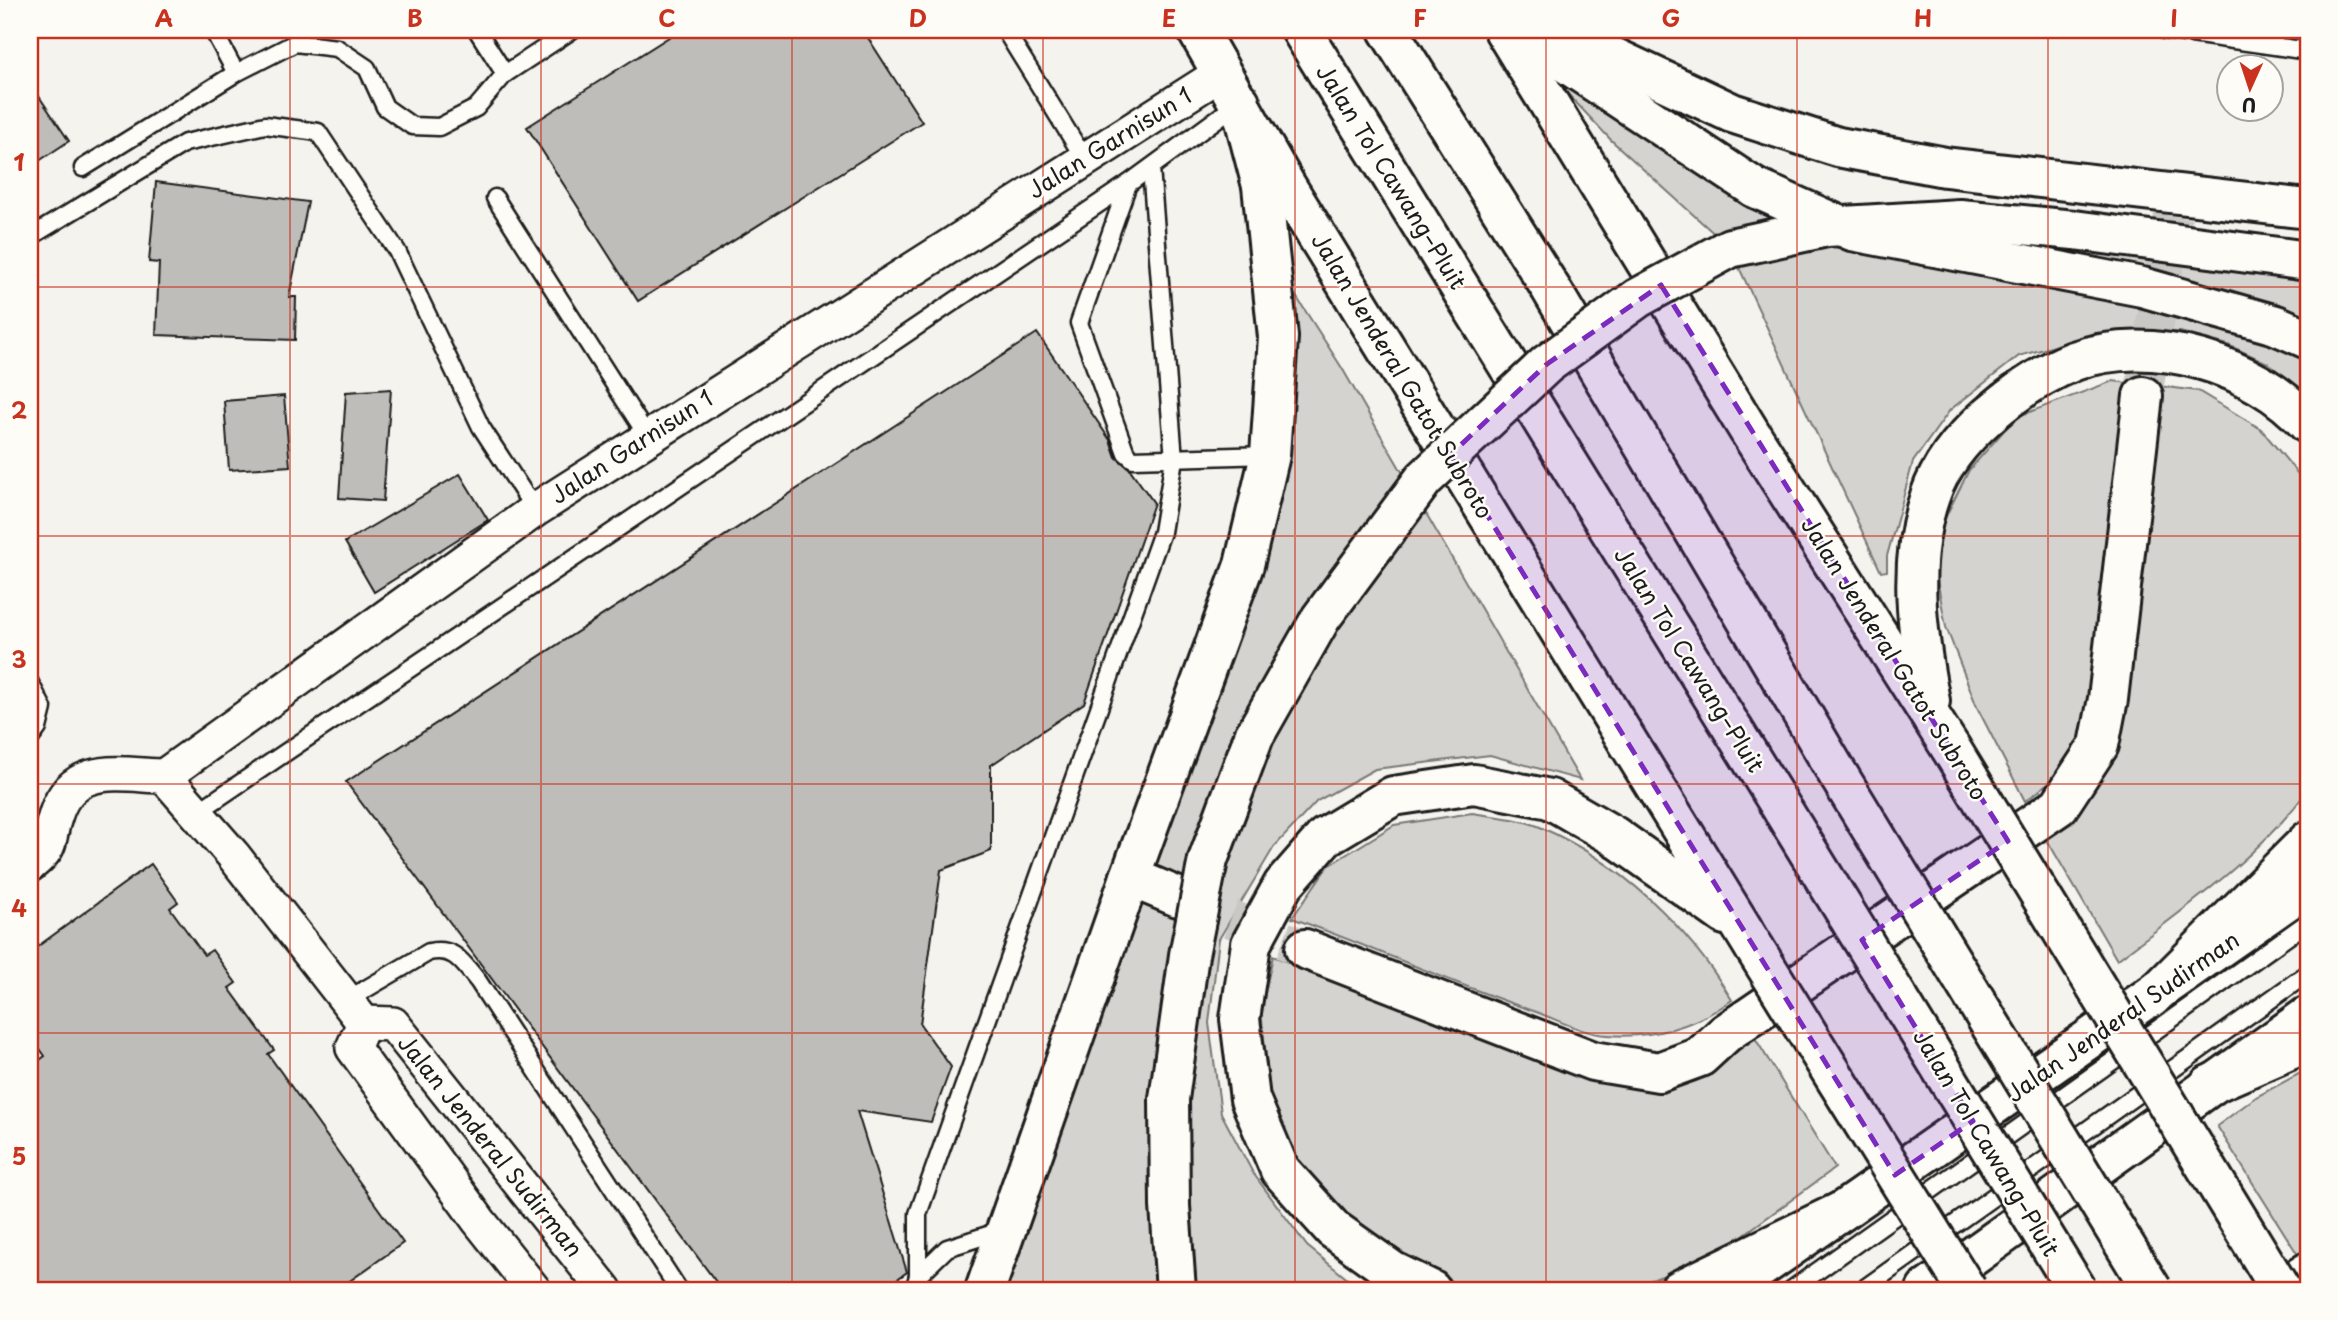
<svg xmlns="http://www.w3.org/2000/svg" width="2338" height="1320" font-family="'Playpen Sans',sans-serif">
<rect width="100%" height="100%" fill="#f4f3ee"/>
<filter id="ink" filterUnits="userSpaceOnUse"><feTurbulence type="fractalNoise" baseFrequency=".0143" numOctaves="2"/><feDisplacementMap in="SourceGraphic" scale="14" xChannelSelector="R" yChannelSelector="G"/><feConvolveMatrix kernelMatrix="1 2 1 2 8 2 1 2 1" color-interpolation-filters="sRGB"/></filter>
<g filter="url(#ink)">
<g fill="#d4d3cf" stroke="#787876" stroke-width="2">
<path d="M1508,30L1841,226L2308,261V396L2268,363L2228,345L2180,332H2105L2019,356L1950,410L1913,462L1887,556V571L1881,572L1730,248L1611,140Z"/>
<path d="M1285,279L1342,368L1580,780L1490,755L1375,769L1317,801L1274,847L1219,939L1209,1023L1221,1113L1253,1173L1307,1246L1361,1290H982L1244,565Z"/>
<path d="M2113,381L2128,383L2085,723C2074,759 2055,781 2025,801L1977,707L1946,627L1935,569L1943,522L1969,470L2016,417Z"/>
<path d="M2159,386L2198,391L2261,429L2308,486V790C2256,860 2186,907 2117,960L2043,833L2064,818Z"/>
<path d="M1472,813C1494,817 1520,818 1540,827C1620,862 1687,925 1732,1000C1696,1026 1652,1039 1607,1035C1584,1034 1558,1020 1536,1012C1454,984 1374,948 1292,918L1328,866L1394,825Z"/>
<path d="M1273,956L1468,1035L1601,1078L1661,1089L1696,1081L1755,1038L1835,1168L1713,1257L1638,1285L1591,1290H1474L1416,1268L1347,1224L1300,1164L1271,1104L1261,1011Z"/>
<path d="M2308,1069V1249L2298,1255L2217,1126L2256,1097Z"/>
</g>
<g fill="#bebdba" stroke="#1c1c1c" stroke-width="2">
<path d="M680,30H863L922,122L638,301L527,127Z"/>
<path d="M30,83L69,141L30,167Z"/>
<path d="M156,182L308,202L289,297H296L295,340L156,335L159,263L149,262Z"/>
<path d="M1037,333L1110,440L1116,457L1129,468L1154,503L1084,703L991,765V851L941,870L920,1024L951,1067L931,1122L857,1111L907,1272L882,1290H722L346,782Z"/>
<path d="M391,389L383,501L339,498L346,392Z"/>
<path d="M284,396L290,466L229,470L224,401Z"/>
<path d="M460,474L488,520L374,592L345,542Z"/>
<path d="M151,864L178,902L170,908L204,955L212,950L236,983L229,988L274,1050L268,1054L403,1243L337,1290H30V1067L45,1056L30,1035V952Z"/>
</g>
<g fill="none" stroke-linecap="round" stroke-linejoin="round">
<g stroke="#c9c8c4" stroke-width="38" stroke-dasharray="38 19" stroke-linecap="butt">
<path d="M2143,396L2173,216"/>
<path d="M1178,897L1305,949"/>
</g>
<g stroke="#1c1c1c" stroke-width="21">
<g id="lane">
<path d="M213,30L236,73"/>
<path d="M477,30L505,74"/>
<path d="M1005,30L1084,158"/>
<path d="M2164,30L2308,51"/>
<path d="M83,168L236,73L295,43L337,48L367,68L385,107L412,126L439,127L476,108L505,74L572,30"/>
<path d="M1128,184L1079,323L1126,453L1133,459L1270,455"/>
<path d="M495,198L648,437"/>
<path d="M30,237L185,143L265,125L318,132L397,251L481,427L535,510"/>
<path d="M30,683L43,708L38,728L30,739"/>
<path d="M196,813L1128,184L1240,102"/>
<path d="M347,1000L429,952C455,947 462,962 478,981L679,1290"/>
<path d="M918,1276L947,1248L1003,1230"/>
<path d="M914,1290L918,1276V1214L1162,532L1174,459L1151,168"/>
<path d="M1791,1290L2308,922"/>
<path d="M1862,1290L2308,973"/>
</g>
</g>
<g stroke="#1c1c1c" stroke-width="38">
<g id="street">
<path d="M164,776L233,855L364,1023"/>
<path d="M30,865C56,844 46,842 56,814C73,762 120,775 164,776L535,510L1223,72"/>
<path d="M364,1023L393,1024L605,1290"/>
<path d="M364,1023L353,1048L479,1221L534,1290"/>
</g>
</g>
<g stroke="#1c1c1c" stroke-width="44">
<g id="primary">
<path d="M1729,1290L2308,886"/>
<path d="M1926,1290L2308,1016"/>
</g>
</g>
<g stroke="#1c1c1c" stroke-width="44">
<g id="highway">
<path d="M1197,30L1285,184L1755,949"/>
<path d="M1301,30L1784,812"/>
<path d="M1388,30L1551,289L1839,776"/>
<path d="M1504,30L1751,434L1950,747"/>
<path d="M1516,30L1755,188"/>
<path d="M1571,30L1598,50L1732,113L1838,147L1945,167L2308,209"/>
<path d="M1930,701C1917,633 1907,562 1930,496C1941,463 1964,437 1989,415C2013,394 2044,373 2074,361C2152,333 2255,364 2308,424"/>
<path d="M1130,877L1178,897"/>
<path d="M1305,949L1593,1061L1659,1072L1700,1057L1726,1033L2059,806L2099,745L2108,699L2143,396"/>
<path d="M2151,998L2308,841"/>
<path d="M2209,1085L2308,1042"/>
<path d="M985,1290L1130,877L1244,565L1270,455L1278,337L1262,186L1240,102"/>
<path d="M1431,1290L1392,1271L1333,1229L1280,1170L1250,1099L1240,1019L1251,944L1283,885L1325,837L1393,796L1474,784L1550,799L1614,836L1725,915"/>
<path d="M1679,1290L1842,1211"/>
<path d="M2280,1290L2308,1272"/>
</g>
</g>
<use href="#lane" stroke="#fdfcf7" stroke-width="16"/>
<use href="#street" stroke="#fdfcf7" stroke-width="33"/>
<use href="#primary" stroke="#fdfcf7" stroke-width="38"/>
<use href="#highway" stroke="#fdfcf7" stroke-width="38"/>
<g stroke="#1c1c1c" stroke-width="44" stroke-linecap="butt">
<g id="highway-bridge">
<path d="M1755,188L1852,231L2142,287L2276,325L2308,339"/>
<path d="M1950,747L2281,1290"/>
<path d="M1839,776L2152,1290"/>
<path d="M1784,812L2077,1290"/>
<path d="M1755,949L1967,1290"/>
<path d="M1176,1290L1170,1206L1169,1099L1189,955L1208,860L1254,736L1321,618L1424,479L1547,364L1638,298L1730,248L1827,227L1960,219L2074,230L2308,261"/>
</g>
</g>
<use href="#highway-bridge" stroke="#fdfcf7" stroke-width="38"/>
</g>
</g>
<path fill="#7b2cbf" fill-opacity="0.2" stroke="#7b2cbf" stroke-width="5" stroke-dasharray="14 9" stroke-linejoin="round" d="M1661,285L2008,841L1862,940L1973,1121L1895,1175L1450,455L1547,364Z"/>
<path fill="none" stroke="#c8321e" stroke-width="2" stroke-opacity="0.55" d="M290,30V1290M541,30V1290M792,30V1290M1043,30V1290M1295,30V1290M1546,30V1290M1797,30V1290M2048,30V1290M30,287H2308M30,536H2308M30,784H2308M30,1033H2308"/>
<g text-anchor="middle" stroke-width="5" stroke-linejoin="round" paint-order="stroke">
<g font-size="23" fill="#1c1c1c" stroke="#fdfcf7">
<text transform="translate(1110 143) rotate(-32)" y="8">Jalan Garnisun 1</text>
<text transform="translate(1391 177) rotate(58)" y="8">Jalan Tol Cawang–Pluit</text>
<text transform="translate(1402 376) rotate(59)" y="8">Jalan Jenderal Gatot Subroto</text>
<text transform="translate(632 447) rotate(-33)" y="8">Jalan Garnisun 1</text>
<text transform="translate(1894 659) rotate(58)" y="8">Jalan Jenderal Gatot Subroto</text>
<text transform="translate(1689 660) rotate(58)" y="8">Jalan Tol Cawang–Pluit</text>
<text transform="translate(2123 1017) rotate(-35)" y="8">Jalan Jenderal Sudirman</text>
<text transform="translate(1986 1143) rotate(59)" y="8">Jalan Tol Cawang–Pluit</text>
<text transform="translate(490 1146) rotate(51)" y="8">Jalan Jenderal Sudirman</text>
</g>
</g>
<rect width="2338" height="1320" fill="none" stroke="#fdfcf7" stroke-width="77"/>
<g transform="translate(2250 88) rotate(183)"><circle r="33" fill="#fdfcf7" stroke="#a3a29f" stroke-width="2"/>
<path d="M0-5L12 26L0 18L-12 26Z" fill="#c8321e"/>
<text y="-10" font-size="19" font-weight="bold" text-anchor="middle" fill="#1c1c1c">U</text>
</g>
<rect x="38" y="38" width="2262" height="1244" fill="none" stroke="#c8321e" stroke-width="2.5"/>
<g font-size="23" text-anchor="middle" font-weight="bold" fill="#c8321e">
<text x="164" y="27">A</text>
<text x="415" y="27">B</text>
<text x="667" y="27">C</text>
<text x="918" y="27">D</text>
<text x="1169" y="27">E</text>
<text x="1420" y="27">F</text>
<text x="1671" y="27">G</text>
<text x="1923" y="27">H</text>
<text x="2174" y="27">I</text>
<text x="19" y="171">1</text>
<text x="19" y="419">2</text>
<text x="19" y="668">3</text>
<text x="19" y="917">4</text>
<text x="19" y="1165">5</text>
</g>
</svg>
